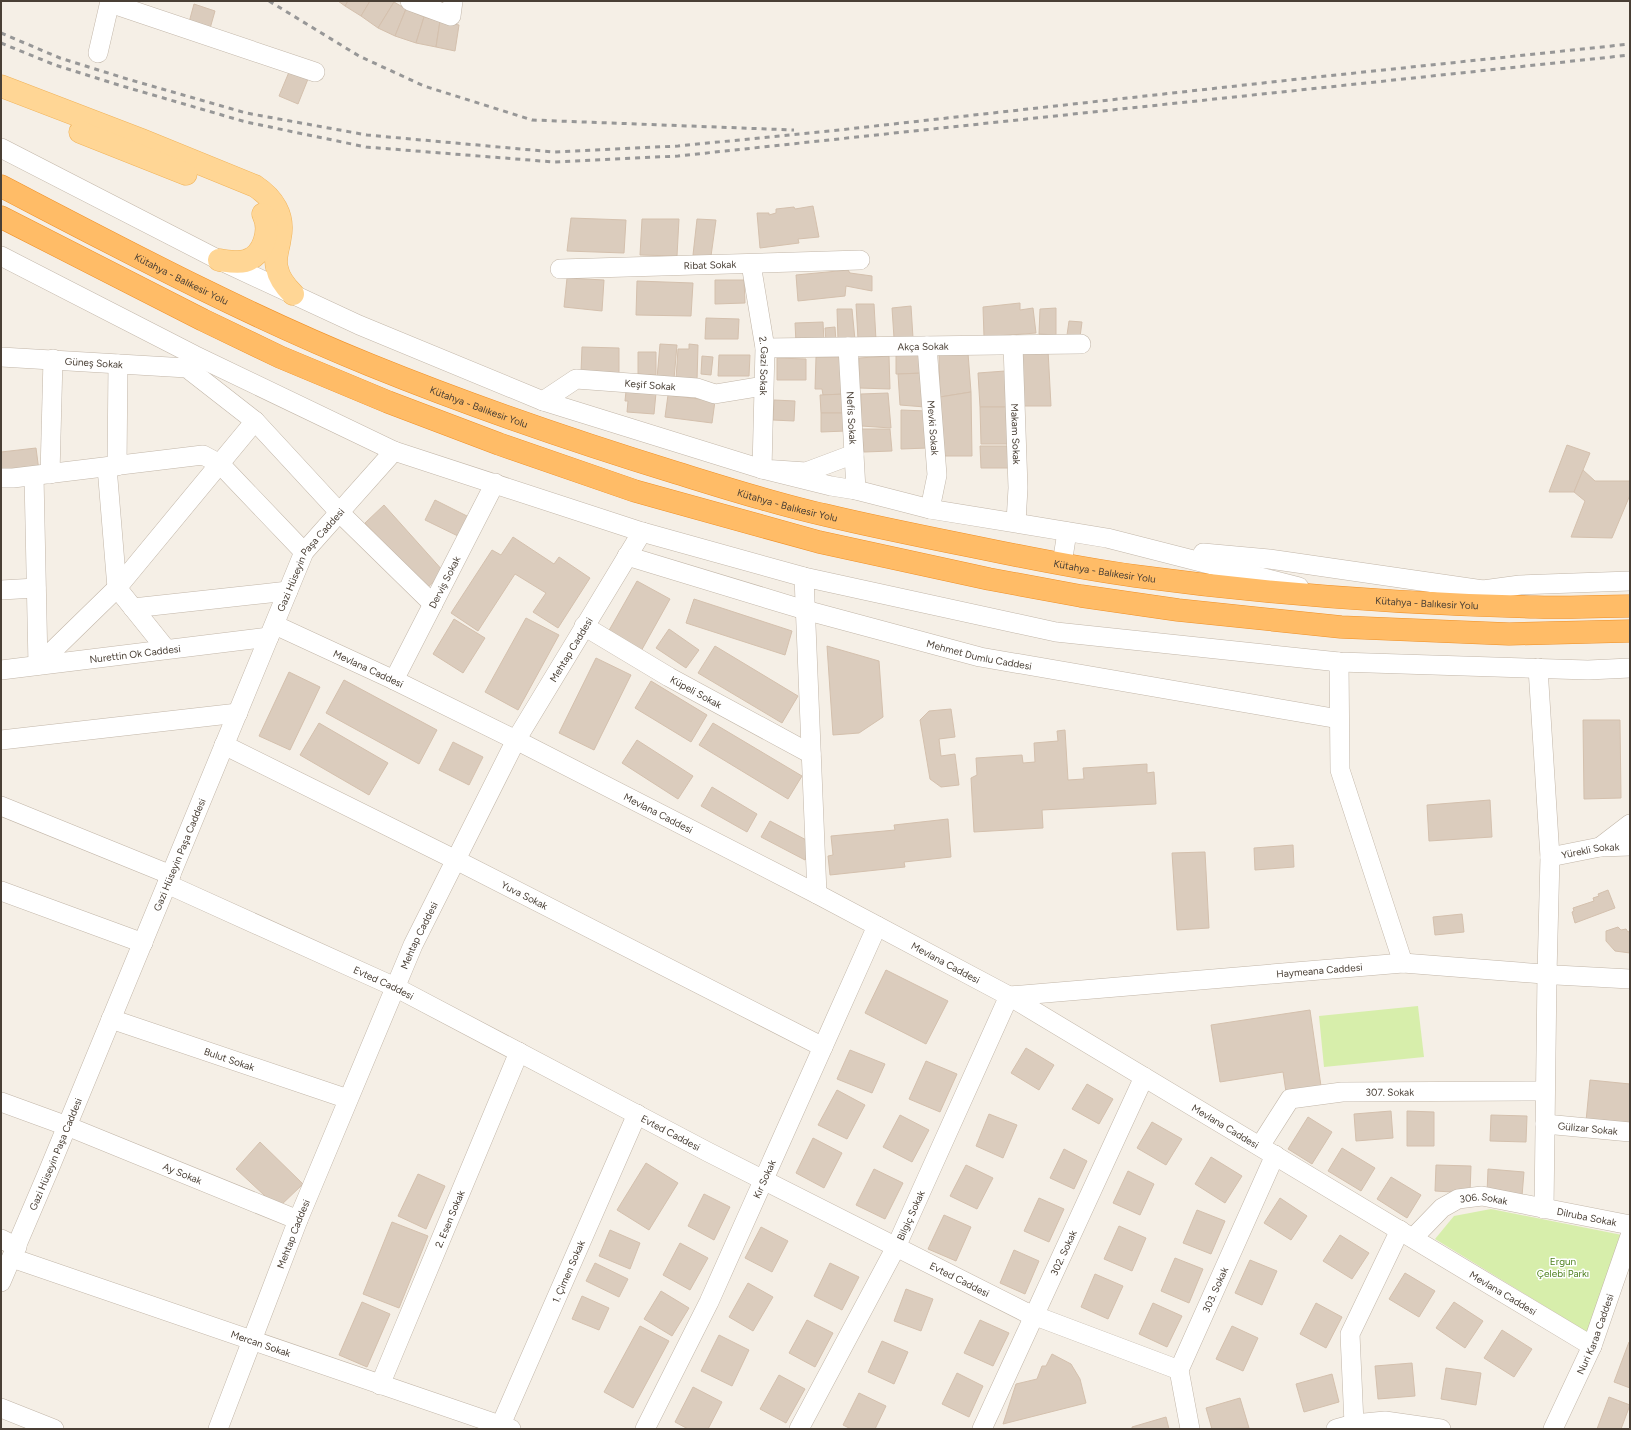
<svg xmlns="http://www.w3.org/2000/svg" width="1631" height="1430" font-family="Figtree,sans-serif">
<rect width="100%" height="100%" fill="#f5efe6"/>
<g fill="#d7eeab">
<path d="M1418,1006L1424,1057L1324,1067L1319,1016Z"/>
<path d="M1491,1209L1622,1235L1587,1332L1435,1239L1454,1216Z"/>
</g>
<g fill="#dbccbd" stroke="#d4c0ad">
<path d="M338,1H348L345,6Z"/>
<path d="M348,1H370L361,16L345,6Z"/>
<path d="M370,1H392L394,2L378,28L361,16Z"/>
<path d="M394,2L406,9L395,36L378,28Z"/>
<path d="M194,4L215,11L209,32L188,26Z"/>
<path d="M406,9L424,17L416,43L395,36Z"/>
<path d="M424,17L440,21L436,47L416,43Z"/>
<path d="M440,21L459,25L455,51L436,47Z"/>
<path d="M289,72L308,79L298,104L279,96Z"/>
<path d="M813,206L819,237L798,239L799,243L760,248L757,213H769V215L776,213V209L794,207L795,209Z"/>
<path d="M571,218L626,220L624,253L567,251Z"/>
<path d="M642,219H679L677,256L640,255Z"/>
<path d="M697,219L716,220L711,256L693,255Z"/>
<path d="M848,270L850,273L872,276V291L846,286L845,296L798,301L796,275Z"/>
<path d="M567,278L604,280L602,311L564,307Z"/>
<path d="M715,280H744L745,303L715,304Z"/>
<path d="M637,281L693,283L691,316L636,315Z"/>
<path d="M1020,303V310L1033,308L1036,333L984,337L983,307Z"/>
<path d="M856,304H874L876,340L858,339Z"/>
<path d="M911,306L913,338H894L892,308Z"/>
<path d="M1056,308V335L1039,334L1040,309Z"/>
<path d="M837,309H852L855,340H838Z"/>
<path d="M706,318L739,319L738,339H705Z"/>
<path d="M1069,321L1082,322L1080,337L1067,335Z"/>
<path d="M823,322L824,342L796,343L795,323Z"/>
<path d="M835,327L836,342H826L825,328Z"/>
<path d="M660,344L677,345L674,379L657,378Z"/>
<path d="M689,344L698,345L697,381L676,379L678,349H689Z"/>
<path d="M582,347L619,348V373L581,372Z"/>
<path d="M1048,350L1051,406H1020L1019,351Z"/>
<path d="M638,352H656V375L638,374Z"/>
<path d="M968,353L971,392L940,397L939,355Z"/>
<path d="M719,355H750L749,376H718Z"/>
<path d="M896,355H924V373L896,374Z"/>
<path d="M702,356L713,357L711,375L701,374Z"/>
<path d="M889,356L890,389L859,388V358Z"/>
<path d="M816,357H845V394L823,395L822,389H815Z"/>
<path d="M777,358L806,359V380H777Z"/>
<path d="M1005,371L1007,407H980L978,373Z"/>
<path d="M924,373L925,407L900,405L898,374Z"/>
<path d="M626,391L656,393L654,414L627,412L628,401H625Z"/>
<path d="M971,392L972,456H944L940,397Z"/>
<path d="M888,393L891,428L861,426V394Z"/>
<path d="M845,394V413H821L820,395Z"/>
<path d="M668,395L715,401L712,423L665,417Z"/>
<path d="M774,400L795,401L794,421L773,420Z"/>
<path d="M980,407H1007L1009,444H981Z"/>
<path d="M901,410L927,411L928,448L901,449Z"/>
<path d="M821,413H845L846,431L821,432Z"/>
<path d="M861,429H890L892,451L864,452Z"/>
<path d="M1567,445L1590,453L1574,492H1549Z"/>
<path d="M980,446H1008L1010,468H981Z"/>
<path d="M36,448L39,471L1,475V452Z"/>
<path d="M1583,470L1595,481H1630V495L1612,538L1571,537L1585,501L1574,492Z"/>
<path d="M435,500L469,517L460,537L425,520Z"/>
<path d="M384,505L444,572L426,589L365,523Z"/>
<path d="M513,537L554,564L559,557L590,578L558,628L533,612L546,593L515,574L478,631L451,613L492,550L501,555Z"/>
<path d="M637,581L670,599L640,653L607,634Z"/>
<path d="M694,599L792,631L785,655L686,623Z"/>
<path d="M526,618L559,635L518,710L485,692Z"/>
<path d="M454,619L485,638L463,673L433,654Z"/>
<path d="M669,629L699,650L686,668L656,648Z"/>
<path d="M715,646L798,696L782,723L698,673Z"/>
<path d="M827,646L879,661L883,717L859,733L833,735Z"/>
<path d="M596,658L631,675L594,750L559,733Z"/>
<path d="M289,672L320,687L290,750L259,736Z"/>
<path d="M344,680L437,730L419,764L326,713Z"/>
<path d="M651,681L707,715L691,742L635,708Z"/>
<path d="M951,709L955,737L939,739L941,756L955,754L959,785L941,787L930,779L920,720L929,711Z"/>
<path d="M1583,720H1620L1621,798L1584,799Z"/>
<path d="M319,723L388,763L369,795L300,755Z"/>
<path d="M713,723L802,776L788,799L699,745Z"/>
<path d="M1065,730L1068,780L1084,779L1083,768L1147,764V773L1154,772L1156,804L1042,810L1043,828L974,832L971,778L977,775L976,758L1022,755L1023,763L1035,762L1034,743L1058,741L1057,731Z"/>
<path d="M637,740L693,776L678,799L622,763Z"/>
<path d="M453,742L483,757L469,785L439,770Z"/>
<path d="M712,787L757,814L747,832L701,806Z"/>
<path d="M1490,800L1492,837L1429,841L1427,805Z"/>
<path d="M948,819L951,857L904,862L905,867L830,875L828,856L833,855L831,836L895,830L894,825Z"/>
<path d="M770,821L814,844L805,860L761,837Z"/>
<path d="M1293,845L1294,867L1255,870L1254,848Z"/>
<path d="M1205,852L1209,928L1177,930L1172,853Z"/>
<path d="M1608,890L1615,908L1575,923L1572,912L1574,911L1573,908L1594,901L1593,898L1599,896L1598,894Z"/>
<path d="M1462,914L1464,932L1435,935L1433,917Z"/>
<path d="M1618,927L1621,930L1626,929L1628,932L1630,931V953L1615,951L1606,941V931Z"/>
<path d="M886,970L948,1001L926,1044L865,1013Z"/>
<path d="M1310,1010L1321,1086L1286,1092L1283,1072L1220,1082L1211,1025Z"/>
<path d="M1026,1048L1054,1065L1039,1090L1011,1073Z"/>
<path d="M850,1050L885,1064L872,1093L837,1079Z"/>
<path d="M926,1061L957,1074L940,1112L909,1099Z"/>
<path d="M1590,1080L1630,1084V1126L1586,1121Z"/>
<path d="M1087,1084L1113,1099L1099,1124L1072,1109Z"/>
<path d="M837,1090L865,1105L847,1139L818,1125Z"/>
<path d="M1391,1111L1393,1138L1356,1141L1354,1114Z"/>
<path d="M1407,1111L1434,1112V1146H1407Z"/>
<path d="M989,1114L1017,1125L1003,1158L976,1146Z"/>
<path d="M900,1115L929,1130L912,1162L883,1147Z"/>
<path d="M1491,1115L1527,1116L1526,1142L1490,1141Z"/>
<path d="M1308,1117L1332,1132L1312,1164L1288,1149Z"/>
<path d="M1152,1122L1182,1139L1166,1165L1137,1148Z"/>
<path d="M813,1138L842,1153L824,1188L796,1173Z"/>
<path d="M260,1142L303,1184L278,1208L236,1169Z"/>
<path d="M1342,1148L1375,1168L1361,1191L1328,1171Z"/>
<path d="M1064,1149L1087,1161L1074,1189L1050,1178Z"/>
<path d="M1211,1157L1242,1176L1225,1203L1195,1184Z"/>
<path d="M646,1163L678,1183L649,1230L617,1210Z"/>
<path d="M966,1165L993,1178L977,1209L950,1196Z"/>
<path d="M1436,1165L1471,1166L1470,1193L1435,1191Z"/>
<path d="M874,1169L903,1183L885,1219L856,1205Z"/>
<path d="M1488,1169L1524,1172L1522,1196L1487,1193Z"/>
<path d="M1128,1171L1154,1184L1140,1215L1113,1203Z"/>
<path d="M418,1174L445,1186L426,1229L398,1216Z"/>
<path d="M1391,1177L1421,1195L1407,1218L1377,1199Z"/>
<path d="M704,1194L730,1207L714,1240L688,1226Z"/>
<path d="M1039,1198L1064,1209L1049,1242L1024,1231Z"/>
<path d="M1280,1198L1307,1216L1291,1240L1264,1223Z"/>
<path d="M1197,1210L1225,1221L1211,1254L1183,1243Z"/>
<path d="M944,1215L971,1227L956,1261L928,1249Z"/>
<path d="M392,1222L428,1236L399,1308L363,1294Z"/>
<path d="M1119,1226L1146,1238L1132,1271L1104,1259Z"/>
<path d="M761,1227L788,1241L772,1272L745,1258Z"/>
<path d="M610,1230L640,1243L630,1269L599,1256Z"/>
<path d="M1340,1235L1369,1253L1352,1279L1323,1261Z"/>
<path d="M680,1243L708,1258L690,1290L663,1275Z"/>
<path d="M1014,1250L1039,1261L1025,1294L1000,1283Z"/>
<path d="M1175,1258L1203,1269L1189,1303L1161,1291Z"/>
<path d="M1250,1260L1277,1271L1262,1305L1235,1293Z"/>
<path d="M595,1263L628,1279L619,1297L586,1281Z"/>
<path d="M830,1263L859,1277L842,1310L814,1296Z"/>
<path d="M1405,1273L1435,1291L1419,1317L1389,1299Z"/>
<path d="M1095,1274L1123,1286L1108,1319L1081,1307Z"/>
<path d="M748,1283L773,1297L753,1331L729,1317Z"/>
<path d="M906,1289L933,1299L921,1331L894,1321Z"/>
<path d="M661,1291L689,1308L672,1336L644,1319Z"/>
<path d="M582,1296L609,1308L599,1330L572,1319Z"/>
<path d="M362,1302L390,1314L367,1367L339,1355Z"/>
<path d="M1454,1302L1483,1321L1465,1348L1436,1328Z"/>
<path d="M1153,1303L1182,1316L1167,1347L1139,1334Z"/>
<path d="M1316,1303L1342,1317L1326,1348L1300,1334Z"/>
<path d="M807,1320L833,1333L815,1367L789,1353Z"/>
<path d="M980,1320L1009,1333L993,1366L964,1353Z"/>
<path d="M640,1326L669,1341L633,1408L604,1392Z"/>
<path d="M1232,1326L1258,1338L1243,1371L1216,1359Z"/>
<path d="M1502,1330L1532,1349L1514,1377L1484,1358Z"/>
<path d="M719,1335L749,1350L732,1386L701,1371Z"/>
<path d="M882,1341L908,1352L894,1384L868,1372Z"/>
<path d="M1629,1342H1630V1388L1614,1382Z"/>
<path d="M1052,1354L1071,1364L1080,1379L1086,1403L1003,1424L1016,1384L1037,1379L1042,1366H1046Z"/>
<path d="M1412,1363L1415,1396L1378,1399L1375,1366Z"/>
<path d="M1446,1368L1481,1373L1476,1405L1441,1399Z"/>
<path d="M957,1373L983,1386L969,1417L942,1404Z"/>
<path d="M1332,1374L1339,1402L1304,1412L1296,1384Z"/>
<path d="M779,1375L805,1389L786,1423L760,1409Z"/>
<path d="M693,1387L722,1402L708,1429H688L675,1422Z"/>
<path d="M859,1393L886,1406L875,1429H851L843,1425Z"/>
<path d="M1609,1397L1630,1405L1621,1429H1597Z"/>
<path d="M1240,1398L1249,1428L1212,1429L1206,1408Z"/>
<path d="M1166,1417L1169,1429H1132V1427Z"/>
</g>
<g fill="none" stroke-linecap="round" stroke-linejoin="round">
<g stroke="#c2b6a8" stroke-width="20">
<g id="minor">
<path d="M410,1L451,16L453,1"/>
<path d="M110,3L315,72"/>
<path d="M98,53L110,1"/>
<path d="M1,148L219,260L359,325L543,401L762,469L831,486L856,490L930,509L1107,538L1299,587"/>
<path d="M1,256L194,355L394,451L642,532L804,577L1056,632L1339,662L1588,670L1630,668"/>
<path id="s1" d="M751,264L765,348L762,469L806,472L854,454"/>
<path id="s2" d="M560,269L860,260"/>
<path id="s3" d="M1013,345L1018,488L1016,522"/>
<path id="s4" d="M927,346L937,475L930,509"/>
<path id="s5" d="M848,347L856,490"/>
<path id="s6" d="M765,348L1081,344"/>
<path id="s7" d="M1,357L187,368L255,421L339,512L433,604"/>
<path id="s8" d="M543,401L576,379L697,388L715,394L763,386"/>
<path d="M117,466L118,364"/>
<path d="M107,467L117,588L166,649"/>
<path d="M50,474L53,359"/>
<path d="M34,476L38,665"/>
<path d="M1,478H13L203,455L220,464L304,552"/>
<path d="M1203,553L1269,559L1483,590L1520,585L1630,581"/>
<path id="s9" d="M627,556L805,610L980,657L1339,719"/>
<path d="M1062,564L1067,532"/>
<path d="M804,577L817,894"/>
<path d="M1,590L36,588"/>
<path d="M133,608L288,591"/>
<path id="s10" d="M275,625L394,680L516,740L817,894L1009,996L1592,1346"/>
<path id="s11" d="M584,626L669,677L811,754"/>
<path d="M1339,662L1340,770L1403,963"/>
<path d="M38,665L117,588L255,421"/>
<path d="M1538,668L1550,857L1547,974L1544,1209"/>
<path id="s12" d="M1,670L269,637"/>
<path id="s13" d="M394,680L495,483"/>
<path d="M1,740L238,713"/>
<path id="s14" d="M224,745L456,860L823,1047"/>
<path d="M1,806L171,875"/>
<path d="M1600,847L1630,824"/>
<path id="s15" d="M1550,857L1600,847L1630,846"/>
<path id="s16" d="M167,884L395,987L708,1152L1025,1312L1179,1370"/>
<path d="M1,891L143,943"/>
<path id="s17" d="M111,1019L348,1099"/>
<path id="s18" d="M1,1102L67,1126L298,1220"/>
<path id="s19" d="M1545,1124L1630,1132"/>
<path id="s20" d="M1260,1146L1290,1099L1342,1092L1545,1091"/>
<path id="s21" d="M1413,1238L1442,1208L1458,1199L1482,1196L1630,1225"/>
<path d="M1,1239L17,1247"/>
<path id="s22" d="M12,1258L511,1429"/>
<path id="s23" d="M1,1282L48,1172L304,552L394,451"/>
<path id="s24" d="M380,1385L519,1052"/>
<path d="M1,1408L54,1429"/>
<path d="M1354,1424L1350,1334L1400,1230"/>
<path id="s25" d="M218,1429L298,1220L413,945L516,740L642,532"/>
<path id="s26" d="M499,1429L637,1114"/>
<path id="s27" d="M645,1429L709,1302L877,926"/>
<path id="s28" d="M799,1429L896,1247L1009,996L1403,963L1556,975L1630,979"/>
<path id="s29" d="M982,1429L1144,1077"/>
<path id="s30" d="M1190,1429L1179,1370L1275,1155"/>
<path d="M1336,1429L1354,1424L1385,1421L1441,1429"/>
<path id="s31" d="M1553,1429L1592,1346L1630,1236"/>
</g>
</g>
<g stroke="#f1b359" stroke-width="23">
<g id="major">
<path d="M1,86L142,140L255,186C273,198 285,215 280,238C279,248 274,258 277,268C279,279 286,287 293,294"/>
<path d="M80,132L186,174"/>
<path d="M219,260C227,261 237,263 245,261C264,256 271,230 263,214"/>
</g>
</g>
<g stroke="#ef9027" stroke-width="23">
<g id="highway">
<path id="s32" d="M1,186C122,249 244,314 370,365C471,406 573,441 677,473C726,488 775,504 825,515C875,527 925,537 975,547C1028,558 1082,569 1135,576C1268,594 1402,604 1536,607C1567,608 1599,606 1630,606"/>
<path d="M1,217L203,320L280,357L388,402L499,444L635,491L819,542L989,579L1081,596L1178,610L1341,627L1509,634L1630,631"/>
</g>
</g>
<use href="#minor" stroke="#fff" stroke-width="19"/>
<use href="#major" stroke="#ffd695" stroke-width="22"/>
<use href="#highway" stroke="#ffbc67" stroke-width="22"/>
<g stroke="#979797" stroke-width="3" stroke-dasharray="5 5" stroke-linecap="butt">
<path d="M269,1L359,56L424,86L532,120L794,130"/>
<path d="M1,33L60,58L124,78L246,113L367,135L554,152L678,146L830,131L1317,77L1630,44"/>
<path d="M1,43L55,65L122,86L246,122L366,147L554,162L678,156L1630,55"/>
</g>
</g>
<g text-anchor="middle" stroke-width="3" stroke-linejoin="round" paint-order="stroke">
<g font-size="10" fill="#493f35" stroke="#fff">
<text dy="4" stroke="none"><textPath href="#s2" startOffset="150">Ribat Sokak</textPath></text>
<text dy="4" stroke="none"><textPath href="#s32" startOffset="203">Kütahya - Balıkesir Yolu</textPath></text>
<text dy="4" stroke="none"><textPath href="#s6" startOffset="158">Akça Sokak</textPath></text>
<text dy="4" stroke="none"><textPath href="#s7" startOffset="93">Güneş Sokak</textPath></text>
<text dy="4" stroke="none"><textPath href="#s1" startOffset="103">2. Gazi Sokak</textPath></text>
<text dy="4" stroke="none"><textPath href="#s8" startOffset="114">Keşif Sokak</textPath></text>
<text dy="4" stroke="none"><textPath href="#s32" startOffset="527">Kütahya - Balıkesir Yolu</textPath></text>
<text dy="4" stroke="none"><textPath href="#s5" startOffset="71">Nefis Sokak</textPath></text>
<text dy="4" stroke="none"><textPath href="#s4" startOffset="82">Mevki Sokak</textPath></text>
<text dy="4" stroke="none"><textPath href="#s3" startOffset="89">Makam Sokak</textPath></text>
<text dy="4" stroke="none"><textPath href="#s32" startOffset="851">Kütahya - Balıkesir Yolu</textPath></text>
<text dy="4" stroke="none"><textPath href="#s23" startOffset="787">Gazi Hüseyin Paşa Caddesi</textPath></text>
<text dy="4" stroke="none"><textPath href="#s32" startOffset="1175">Kütahya - Balıkesir Yolu</textPath></text>
<text dy="4" stroke="none"><textPath href="#s13" startOffset="110">Derviş Sokak</textPath></text>
<text dy="4" stroke="none"><textPath href="#s32" startOffset="1499">Kütahya - Balıkesir Yolu</textPath></text>
<text dy="4" stroke="none"><textPath href="#s25" startOffset="857">Mehtap Caddesi</textPath></text>
<text dy="4" stroke="none"><textPath href="#s12" startOffset="135">Nurettin Ok Caddesi</textPath></text>
<text dy="4" stroke="none"><textPath href="#s9" startOffset="366">Mehmet Dumlu Caddesi</textPath></text>
<text dy="4" stroke="none"><textPath href="#s10" startOffset="103">Mevlana Caddesi</textPath></text>
<text dy="4" stroke="none"><textPath href="#s11" startOffset="130">Küpeli Sokak</textPath></text>
<text dy="4" stroke="none"><textPath href="#s10" startOffset="427">Mevlana Caddesi</textPath></text>
<text dy="4" stroke="none"><textPath href="#s15" startOffset="41">Yürekli Sokak</textPath></text>
<text dy="4" stroke="none"><textPath href="#s23" startOffset="463">Gazi Hüseyin Paşa Caddesi</textPath></text>
<text dy="4" stroke="none"><textPath href="#s14" startOffset="336">Yuva Sokak</textPath></text>
<text dy="4" stroke="none"><textPath href="#s25" startOffset="533">Mehtap Caddesi</textPath></text>
<text dy="4" stroke="none"><textPath href="#s10" startOffset="751">Mevlana Caddesi</textPath></text>
<text dy="4" stroke="none"><textPath href="#s28" startOffset="793">Haymeana Caddesi</textPath></text>
<text dy="4" stroke="none"><textPath href="#s16" startOffset="238">Evted Caddesi</textPath></text>
<text dy="4" stroke="none"><textPath href="#s17" startOffset="125">Bulut Sokak</textPath></text>
<text dy="4" stroke="none"><textPath href="#s20" startOffset="156">307. Sokak</textPath></text>
<text dy="4" stroke="none"><textPath href="#s10" startOffset="1075">Mevlana Caddesi</textPath></text>
<text dy="4" stroke="none"><textPath href="#s19" startOffset="43">Gülizar Sokak</textPath></text>
<text dy="4" stroke="none"><textPath href="#s16" startOffset="562">Evted Caddesi</textPath></text>
<text dy="4" stroke="none"><textPath href="#s23" startOffset="139">Gazi Hüseyin Paşa Caddesi</textPath></text>
<text dy="4" stroke="none"><textPath href="#s18" startOffset="195">Ay Sokak</textPath></text>
<text dy="4" stroke="none"><textPath href="#s27" startOffset="277">Kır Sokak</textPath></text>
<text dy="4" stroke="none"><textPath href="#s21" startOffset="86">306. Sokak</textPath></text>
<text dy="4" stroke="none"><textPath href="#s28" startOffset="241">Bilgiç Sokak</textPath></text>
<text dy="4" stroke="none"><textPath href="#s21" startOffset="191">Dilruba Sokak</textPath></text>
<text dy="4" stroke="none"><textPath href="#s24" startOffset="180">2. Esen Sokak</textPath></text>
<text dy="4" stroke="none"><textPath href="#s25" startOffset="209">Mehtap Caddesi</textPath></text>
<text dy="4" stroke="none"><textPath href="#s29" startOffset="194">302. Sokak</textPath></text>
<text dy="4" stroke="none"><textPath href="#s26" startOffset="172">1. Çimen Sokak</textPath></text>
<text dy="4" stroke="none"><textPath href="#s16" startOffset="886">Evted Caddesi</textPath></text>
<text dy="4" stroke="none"><textPath href="#s30" startOffset="148">303. Sokak</textPath></text>
<text dy="4" stroke="none"><textPath href="#s10" startOffset="1399">Mevlana Caddesi</textPath></text>
<text dy="4" stroke="none"><textPath href="#s31" startOffset="104">Nuri Karaa Caddesi</textPath></text>
<text dy="4" stroke="none"><textPath href="#s22" startOffset="263">Mercan Sokak</textPath></text>
</g>
<g font-size="10" fill="#508221" stroke="#fff">
<text x="1563" y="1265">Ergun<tspan x="1563" dy="12">Çelebi Parkı</tspan></text>
</g>
</g>
<rect width="1631" height="1430" fill="none" stroke="#493f35" stroke-width="4"/>
</svg>
